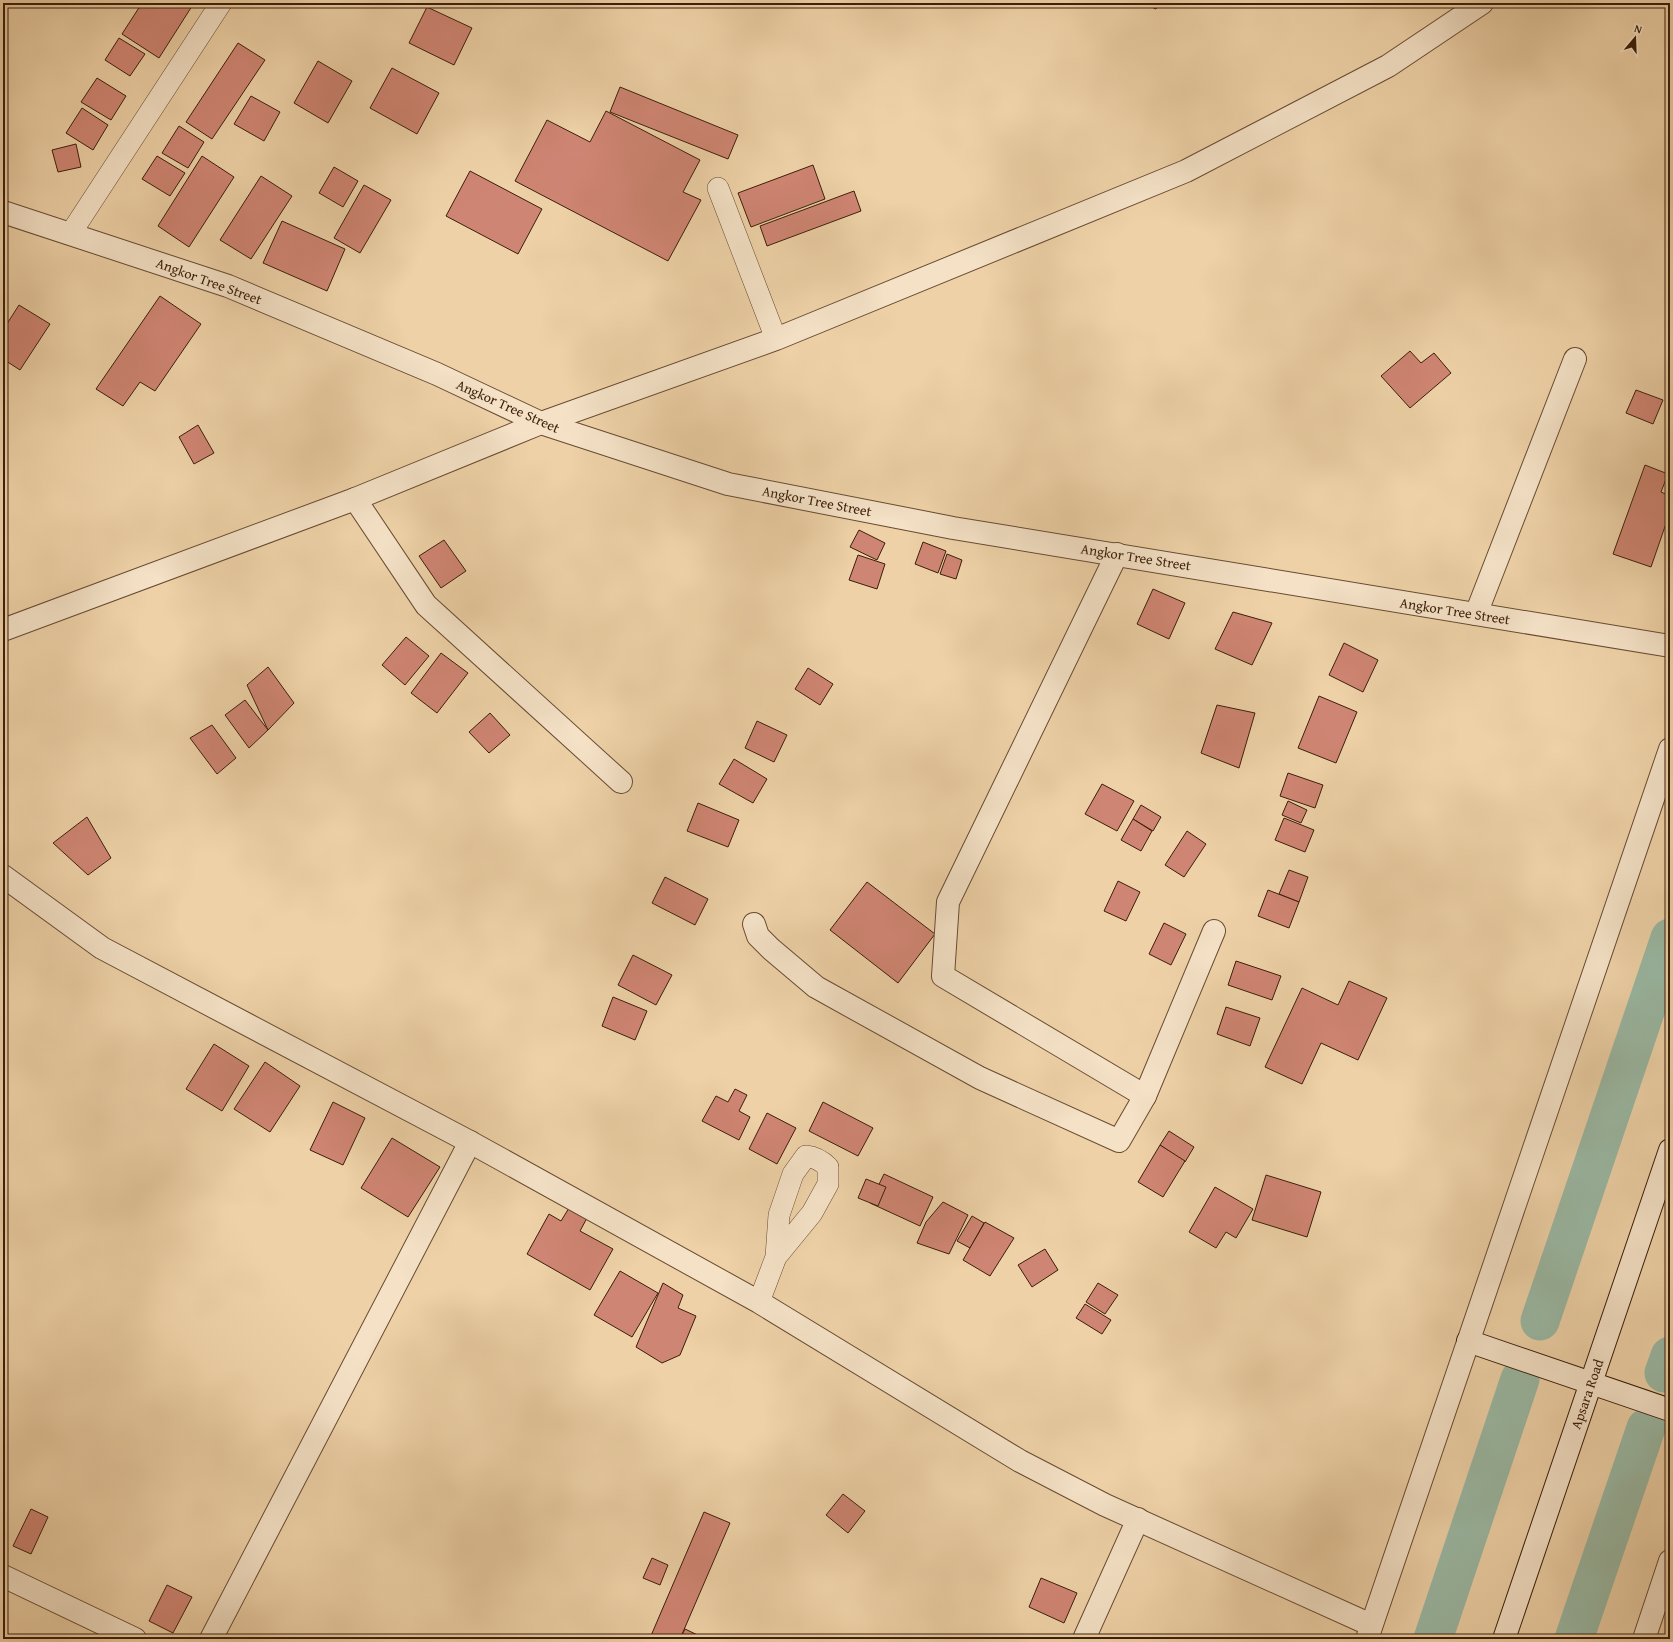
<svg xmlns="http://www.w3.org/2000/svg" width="1673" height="1642" font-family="'Gentium Book Plus',serif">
<rect width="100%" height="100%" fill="#eed1a7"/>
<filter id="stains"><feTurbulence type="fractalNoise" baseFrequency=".005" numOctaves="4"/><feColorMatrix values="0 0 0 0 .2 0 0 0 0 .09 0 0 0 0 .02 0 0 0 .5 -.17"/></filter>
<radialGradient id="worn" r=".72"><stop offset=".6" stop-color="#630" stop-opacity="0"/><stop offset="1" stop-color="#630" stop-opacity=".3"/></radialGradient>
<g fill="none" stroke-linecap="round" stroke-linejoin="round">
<g stroke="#9ab8a3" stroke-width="39">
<path d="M1540,1321L1670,938"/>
<path d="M1664,1373L1670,1356"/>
<path d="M1433,1639L1520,1379"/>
<path d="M1574,1639L1646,1428"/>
</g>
</g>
<g fill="#cf8573" stroke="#3b1e0a">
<path d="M142,3H194L159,58L122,34Z"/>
<path d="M1142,3H1159L1156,9Z"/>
<path d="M427,7L472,28L454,65L409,43Z"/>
<path d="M119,38L145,54L130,76L105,60Z"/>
<path d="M238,43L265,60L212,139L186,122Z"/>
<path d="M318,61L352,81L328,123L294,103Z"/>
<path d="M392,68L439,93L417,134L370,108Z"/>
<path d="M97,78L126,96L111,120L81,102Z"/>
<path d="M620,87L738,135L728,159L610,112Z"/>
<path d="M251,96L280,112L264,141L234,124Z"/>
<path d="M82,108L108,125L93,150L66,133Z"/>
<path d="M606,111L700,160L683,192L701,200L668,261L515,181L547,120L590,142Z"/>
<path d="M179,126L204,142L188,168L162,153Z"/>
<path d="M76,144L81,167L58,172L52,150Z"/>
<path d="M157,156L185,173L170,196L142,179Z"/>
<path d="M202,156L234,177L189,247L158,226Z"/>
<path d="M813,165L825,199L751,227L738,193Z"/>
<path d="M334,167L358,181L343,207L319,193Z"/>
<path d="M470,171L542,209L518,254L446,216Z"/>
<path d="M261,176L292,196L251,259L220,240Z"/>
<path d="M364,185L391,200L360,253L334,238Z"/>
<path d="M854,191L861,211L767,246L760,226Z"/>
<path d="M282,221L345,249L327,291L263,263Z"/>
<path d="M160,296L201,324L155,391L140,382L123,406L96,389Z"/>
<path d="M19,305L50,324L20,370L3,359V330Z"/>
<path d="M1410,351L1421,363L1434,353L1451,373L1410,408L1381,376Z"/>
<path d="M1636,390L1663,400L1653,424L1626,413Z"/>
<path d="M198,425L214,453L194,464L179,437Z"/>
<path d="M1645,465L1668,474L1661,492L1670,496V512L1651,567L1613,554Z"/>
<path d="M859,530L885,543L877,560L850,547Z"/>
<path d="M444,540L466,571L441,588L419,556Z"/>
<path d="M923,542L946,551L938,573L915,564Z"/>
<path d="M947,554L962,560L956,579L940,574Z"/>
<path d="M858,555L885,564L877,589L849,580Z"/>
<path d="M1153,589L1185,603L1169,639L1137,624Z"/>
<path d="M1233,612L1272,623L1252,665L1215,649Z"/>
<path d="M406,637L429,656L405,685L382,665Z"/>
<path d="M1344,643L1378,660L1363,692L1329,675Z"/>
<path d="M441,653L468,673L437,713L411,693Z"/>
<path d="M268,667L294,703L268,730L247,685Z"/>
<path d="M808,668L833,684L820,705L795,689Z"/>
<path d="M1319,696L1357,712L1336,763L1298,748Z"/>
<path d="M245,700L268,730L249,748L225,715Z"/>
<path d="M1217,705L1255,713L1239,768L1201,753Z"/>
<path d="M490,713L510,735L489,753L469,732Z"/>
<path d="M757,721L787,735L774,762L745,748Z"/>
<path d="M212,725L236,758L217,774L190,738Z"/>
<path d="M734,759L767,779L753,803L719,784Z"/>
<path d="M1288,773L1323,785L1315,808L1280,796Z"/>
<path d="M1102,784L1134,801L1117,831L1085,814Z"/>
<path d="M1288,801L1307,810L1301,823L1282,815Z"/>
<path d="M698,803L739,820L728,847L687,831Z"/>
<path d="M1141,805L1161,817L1153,831L1133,819Z"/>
<path d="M87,817L111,858L88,875L53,843Z"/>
<path d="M1284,818L1314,830L1305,852L1275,840Z"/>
<path d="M1133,819L1152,831L1141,851L1121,840Z"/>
<path d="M1187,831L1206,844L1184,877L1165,865Z"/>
<path d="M1289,870L1308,877L1299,902L1279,894Z"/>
<path d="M665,877L708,899L695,925L652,903Z"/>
<path d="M1118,881L1140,892L1126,921L1104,911Z"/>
<path d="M867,882L935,934L898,983L830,930Z"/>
<path d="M1268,890L1299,902L1289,928L1258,916Z"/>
<path d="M1164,923L1186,934L1171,965L1149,954Z"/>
<path d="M633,955L672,975L656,1005L618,985Z"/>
<path d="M1236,961L1281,976L1272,1000L1228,985Z"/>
<path d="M1349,981L1387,998L1358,1060L1321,1043L1302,1084L1265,1067L1302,988L1338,1005Z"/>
<path d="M613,997L647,1011L635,1040L602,1026Z"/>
<path d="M1226,1007L1260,1018L1250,1046L1217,1034Z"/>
<path d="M214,1044L249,1066L222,1111L186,1089Z"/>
<path d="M265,1062L300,1086L270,1132L234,1109Z"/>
<path d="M735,1089L747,1095L739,1111L750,1117L739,1140L702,1121L716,1096L728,1102Z"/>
<path d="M333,1102L365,1118L343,1165L310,1150Z"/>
<path d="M823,1102L873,1128L858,1156L809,1131Z"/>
<path d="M767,1113L796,1128L777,1164L749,1149Z"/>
<path d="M1169,1131L1194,1147L1185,1162L1160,1145Z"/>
<path d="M392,1138L440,1167L408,1217L361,1188Z"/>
<path d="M1160,1145L1185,1161L1163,1197L1138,1182Z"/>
<path d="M884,1174L933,1197L920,1226L870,1203Z"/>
<path d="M1266,1175L1321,1192L1307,1237L1252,1220Z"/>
<path d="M866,1179L886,1187L878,1206L858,1198Z"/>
<path d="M1215,1187L1253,1209L1236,1238L1226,1232L1216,1248L1189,1232Z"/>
<path d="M943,1202L968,1215L949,1254L917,1243L926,1222Z"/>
<path d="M569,1208L587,1218L580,1231L613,1249L590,1290L527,1254L549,1214L561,1221Z"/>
<path d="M972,1216L984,1223L970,1248L957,1241Z"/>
<path d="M985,1222L1014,1238L990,1276L963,1260Z"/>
<path d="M1045,1249L1058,1270L1032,1287L1018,1265Z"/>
<path d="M620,1271L658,1293L632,1337L594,1315Z"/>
<path d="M663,1283L683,1295L678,1308L696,1316L680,1355L662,1363L636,1347Z"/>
<path d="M1098,1283L1118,1295L1105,1314L1086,1302Z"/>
<path d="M1085,1304L1111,1320L1102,1334L1076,1318Z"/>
<path d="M843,1494L865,1511L848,1533L826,1515Z"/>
<path d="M31,1509L48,1517L31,1554L13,1546Z"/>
<path d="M704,1512L730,1523L680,1639H653L650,1638Z"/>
<path d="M652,1558L668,1565L660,1585L643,1578Z"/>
<path d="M1041,1578L1077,1593L1064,1623L1029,1607Z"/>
<path d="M167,1585L192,1597L173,1633L149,1621Z"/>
<path d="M685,1629L706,1639H680Z"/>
</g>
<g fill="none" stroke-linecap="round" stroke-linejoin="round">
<g stroke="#684b31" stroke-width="22">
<g id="service">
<path d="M718,188L776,339"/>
<path d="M71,233L221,3"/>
<path d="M759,1302L776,1257L779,1215L793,1174L806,1156C815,1157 822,1161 828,1167V1184L812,1213L776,1257"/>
</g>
</g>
<g stroke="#684b31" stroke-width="24">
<g id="minor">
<path d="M3,212L228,286L437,374L541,423L728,484L953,528L1670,646"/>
<path d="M355,499L426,605L621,782"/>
<path d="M1117,554L948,902L943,976L1145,1096"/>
<path d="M1476,614L1575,359"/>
<path d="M3,876L102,948L470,1142L759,1302L1020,1461L1105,1505L1371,1625"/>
<path d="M754,924L758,936L771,949L816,987L980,1078L1119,1141L1145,1096L1214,931"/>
<path d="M3,1576L135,1639"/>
<path d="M211,1639L470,1142"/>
<path d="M1084,1639L1138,1519"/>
<path d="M1367,1639L1670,749"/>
<path d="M1644,1639L1670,1561"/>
</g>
</g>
<g stroke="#684b31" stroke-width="24">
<path id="tertiary" d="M3,630L355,499L541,423L776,339L1186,171L1388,66L1482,3"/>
</g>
<g stroke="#3b1e0a" stroke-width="24">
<g id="secondary">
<path d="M1468,1341L1670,1410"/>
<path d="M1504,1639L1670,1150"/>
</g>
</g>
<use href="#service" stroke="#f4e1c6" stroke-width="21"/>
<use href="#minor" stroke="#f4e1c6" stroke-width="22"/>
<use href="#tertiary" stroke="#f4e1c6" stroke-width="22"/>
<use href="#secondary" stroke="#f4e1c6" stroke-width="22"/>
</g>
<g text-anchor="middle" stroke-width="3" stroke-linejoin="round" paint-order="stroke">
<g font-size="14" fill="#3b1e0a" stroke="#f4e1c6">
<text transform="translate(209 281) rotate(20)" y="5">Angkor Tree Street</text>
<text transform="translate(508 406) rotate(24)" y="5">Angkor Tree Street</text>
<text transform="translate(817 501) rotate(11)" y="5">Angkor Tree Street</text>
<text transform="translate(1136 557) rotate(9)" y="5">Angkor Tree Street</text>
<text transform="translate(1455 611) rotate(9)" y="5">Angkor Tree Street</text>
<text transform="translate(1587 1394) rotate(-71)" y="5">Apsara Road</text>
</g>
</g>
<rect width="1673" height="1642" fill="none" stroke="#eed1a7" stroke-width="16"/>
<rect x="4" y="4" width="1665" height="1634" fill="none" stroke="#3b1e0a" stroke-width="2"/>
<rect x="8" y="8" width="1657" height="1626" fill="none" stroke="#3b1e0a"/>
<g transform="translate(1635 38) rotate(19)" stroke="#f4e1c6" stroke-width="3" paint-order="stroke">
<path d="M0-3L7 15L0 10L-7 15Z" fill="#3b1e0a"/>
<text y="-6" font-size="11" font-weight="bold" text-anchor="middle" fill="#3b1e0a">N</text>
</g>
<rect width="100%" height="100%" filter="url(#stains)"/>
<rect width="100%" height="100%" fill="url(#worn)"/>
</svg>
